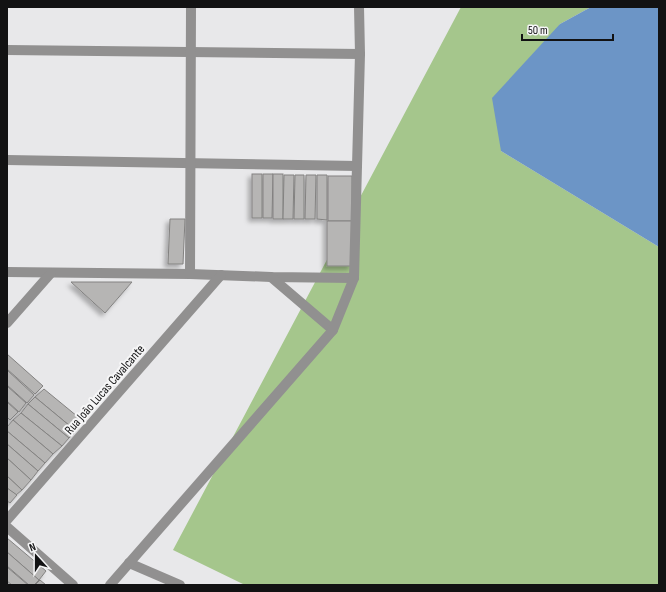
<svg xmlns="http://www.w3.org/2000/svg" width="666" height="592" font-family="'Sofia Sans Condensed',sans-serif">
<defs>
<filter id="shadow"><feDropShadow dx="-3.5" dy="3.5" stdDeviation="2" flood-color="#0004"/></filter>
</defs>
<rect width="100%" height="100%" fill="#e8e8ea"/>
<path fill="#a5c68c" d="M461,7H591L560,24L501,151L659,247V585H245L173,550Z"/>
<path fill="#6c95c6" d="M591,7H659V247L501,151L492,98L560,24Z"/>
<g fill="#b6b5b4" stroke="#838281" filter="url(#shadow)">
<rect x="252" y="174" width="10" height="44"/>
<path d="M263,174H273L272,218H263Z"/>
<rect x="273" y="174" width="10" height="45"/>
<path d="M284,175H294L293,219H283Z"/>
<path d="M295,175H304V219H294Z"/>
<path d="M306,175H316L315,219H305Z"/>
<path d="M317,175H327V220L317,219Z"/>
<rect x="328" y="176" width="24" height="45"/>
<path d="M170,219H185L183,264H168Z"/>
<rect x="327" y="221" width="25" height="45"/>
<path d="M71,282H132L105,313Z"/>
<path d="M7,354L43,386L35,394L7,369Z"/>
<path d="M7,370L34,395L27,403L7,385Z"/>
<path d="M7,386L26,403L19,412L7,401Z"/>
<path d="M44,389L83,421L76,431L35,397Z"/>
<path d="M35,397L76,431L69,438L28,404Z"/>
<path d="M7,402L18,412L10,420L7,417Z"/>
<path d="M28,404L69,438L62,446L21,413Z"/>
<path d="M21,413L62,446L53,454L13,420Z"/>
<path d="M13,420L53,454L45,463L7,431V427Z"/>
<path d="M7,431L45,463L38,471L7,444Z"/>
<path d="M7,444L38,471L31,480L7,458Z"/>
<path d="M7,458L31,480L22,490L7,476Z"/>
<path d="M7,476L22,490L16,495L7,488Z"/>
<path d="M7,488L17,495L10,503L7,501Z"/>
<path d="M7,538L46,571L39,580L7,552Z"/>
<path d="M7,552L39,580L34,585H29L7,566Z"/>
<path d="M7,567L28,585H12L7,581Z"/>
<path d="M40,580L46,585H35Z"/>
</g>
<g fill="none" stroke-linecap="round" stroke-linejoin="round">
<g stroke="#919090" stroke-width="10">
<path d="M7,50L360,54"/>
<path d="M7,160L357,166"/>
<path d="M7,272L190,274L271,277L354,278"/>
<path d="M190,274L191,7"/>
<path d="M271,277L333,330"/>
<path d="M7,323L51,273"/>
<path d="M7,520L221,275"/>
<path d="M7,527L73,585"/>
<path d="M129,563L180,585"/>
<path d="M110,585L333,330L354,278L360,54L359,7"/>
</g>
</g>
<g text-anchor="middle" stroke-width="4" stroke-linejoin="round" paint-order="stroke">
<g font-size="13" fill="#121213" stroke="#f6f6f7">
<text transform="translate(104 389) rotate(-49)" y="5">Rua João Lucas Cavalcante</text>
</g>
</g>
<rect width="666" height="592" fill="none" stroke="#121213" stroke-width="16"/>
<g transform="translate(36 556) rotate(339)" stroke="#f6f6f7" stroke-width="3" paint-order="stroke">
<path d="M0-3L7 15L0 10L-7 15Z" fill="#121213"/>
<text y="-6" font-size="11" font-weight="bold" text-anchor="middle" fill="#121213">N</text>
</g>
<path d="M522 34v6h91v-6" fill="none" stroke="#121213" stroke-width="2"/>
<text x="528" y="34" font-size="12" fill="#121213" stroke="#f6f6f7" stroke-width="3" paint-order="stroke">50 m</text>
</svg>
